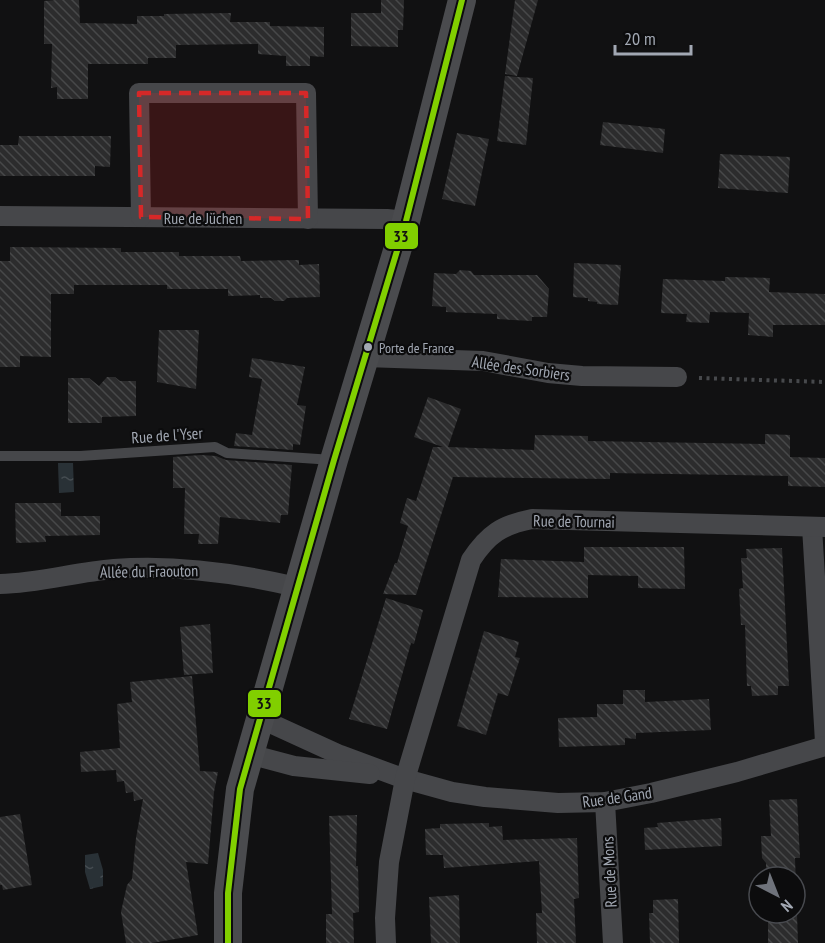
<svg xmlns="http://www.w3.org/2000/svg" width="825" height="943" font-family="'PT Sans Narrow',sans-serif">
<defs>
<pattern id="water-ripples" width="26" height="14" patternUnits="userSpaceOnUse" patternTransform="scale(1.5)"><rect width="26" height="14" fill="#293136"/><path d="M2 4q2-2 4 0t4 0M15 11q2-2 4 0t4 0" fill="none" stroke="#454c51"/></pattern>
<pattern id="building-back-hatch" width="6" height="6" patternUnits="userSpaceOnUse" patternTransform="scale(1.5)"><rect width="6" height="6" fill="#2c2c2d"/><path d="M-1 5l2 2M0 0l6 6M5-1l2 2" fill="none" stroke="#474849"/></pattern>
</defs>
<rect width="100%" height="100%" fill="#111112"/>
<g fill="url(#water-ripples)">
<path d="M58,463H73L74,492L59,493Z"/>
<path d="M98,853L103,870V886L90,889L85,872V855Z"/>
</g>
<g fill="url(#building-back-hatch)">
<path d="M56,0H79L80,23L137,24V16H164V14L231,13L230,22H270V26L324,27V57L310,56V66H286V56L258,54V44L176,45V58H148V64H88V99H57V87L51,88L52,44H44V1Z"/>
<path d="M381,0H404L403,30H398V47L351,46V13H381Z"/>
<path d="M515,0H538L517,76L505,74Z"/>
<path d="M505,76L533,78L526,145L497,141Z"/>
<path d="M603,122L665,129L663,153L600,145Z"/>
<path d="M457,133L489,139L475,206L442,199Z"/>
<path d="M19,136H111L110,167L95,166V176H0V145H18Z"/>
<path d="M720,154L790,157L788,193L718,188Z"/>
<path d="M10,247L121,248V252H179V256H240L241,261L299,260V265L319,264L320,297L287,298L284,301H275L271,298H260V295L228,296V289H167V285H74V294H51V357L20,356V367H0V261H10Z"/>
<path d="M574,263L621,265L618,305L597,304V302L588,301V298L573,297Z"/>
<path d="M460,270L471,271L474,275H537L549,289L547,317H532V321L497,319V314L446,312V307L432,306L434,273L456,274Z"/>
<path d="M725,277L770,278L769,292L825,294V325H773V337L748,335L749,313L710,312L709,323L686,322L687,314L661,313L663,279L725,281Z"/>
<path d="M159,330H199L196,389L157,382Z"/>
<path d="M252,358L305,367L297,405L306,406L300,445L293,444V450L234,446L236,433L252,435L262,379L249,377Z"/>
<path d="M107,377H115L120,381H136V416L102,417V423H68V378H89L99,386Z"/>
<path d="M428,397L461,409L448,447L534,450L535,435L588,436V441L765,444V434L790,435V457L825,458V487L788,486V476L610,473V479L453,477L416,595L383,594L395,563H397L408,526L400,523L407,498L416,501L433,447H443L414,437Z"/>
<path d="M201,455L216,456L226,460L292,465L288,515H281L280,523L220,517L218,544H198L199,534H184L185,488H173V457Z"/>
<path d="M15,503H61V516H100V535L45,536L46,542L16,543Z"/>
<path d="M584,547H684L685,589L638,588V576L588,575V598L498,597L501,559L584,562Z"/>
<path d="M782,548L789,686H778V695L752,696L751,686H747L745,625H741L739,589L743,588L741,558H747L746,549Z"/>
<path d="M386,598L423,610L414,644L411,643L387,729L349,719Z"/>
<path d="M210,624L213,673L184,675L180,627Z"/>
<path d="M484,631L519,642L515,657L520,658L508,696L498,693L486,735L457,726Z"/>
<path d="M192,676L200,771L218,772L214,792L208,864L186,862L198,935L152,943H126L121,912L127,885L132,879L136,838L143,799L134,801L133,792L126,793L124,781L117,782L116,770L81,772L80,752L120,748L117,704L132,702L130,682Z"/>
<path d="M623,690H645V702L709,699L711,730L636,733V739L625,738V745L559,747L558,718L597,717V704H623Z"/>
<path d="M797,799L800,858H795L798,943H768V913H795V877H766V863L762,858L761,836H771L769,800Z"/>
<path d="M20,814L32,885L3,890L2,885H0V817Z"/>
<path d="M357,815L356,866H358L359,912L353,913L354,943H326V914H332L329,816Z"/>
<path d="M721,818L722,846L645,850L644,828L658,827L657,823Z"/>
<path d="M489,823V827L502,826L503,840L577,838L579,898L574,899L576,943H537L536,913H542L539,861L444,868L443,855H426L425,829L440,828V824Z"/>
<path d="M459,895L460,943H431L429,897Z"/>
<path d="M678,899L679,943H650L649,913H653V900Z"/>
</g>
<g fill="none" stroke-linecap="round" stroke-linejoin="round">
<path stroke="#47494c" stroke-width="4" stroke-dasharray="3 4.5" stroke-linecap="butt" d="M699,378L825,382"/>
<path stroke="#46474a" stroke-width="10" d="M0,456H80L215,447L227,453L333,460"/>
<g stroke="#46474a" stroke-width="20">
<path d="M0,216L387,219L406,221"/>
<path d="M141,217L139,93H306L308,219"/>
<path d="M365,357L483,361L548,373L582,376L677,377"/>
<path d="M812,527L825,742"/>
<path d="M0,584C39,583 76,572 114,569C176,564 237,573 297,587"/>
<path d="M259,718L340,755L405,779L452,792L485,797L558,803L605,802L651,793L737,772L825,746"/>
<path d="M249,754L294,766L370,774"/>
<path d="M605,802L613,943"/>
<path d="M386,943L385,918L389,862L405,779L471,560C488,534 502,525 532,519L825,527"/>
</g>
<path stroke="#4a4b4e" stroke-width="28" d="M228,943V893L240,789L334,460L406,221L462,0"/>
<g stroke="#0c0c0d" stroke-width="10">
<path id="bus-1" d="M228,943V893L240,789L334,460L406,221L462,0"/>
</g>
<use href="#bus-1" stroke="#81cf00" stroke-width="6"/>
</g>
<path fill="#d62828" fill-opacity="0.2" stroke="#d62828" stroke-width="4.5" stroke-dasharray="12 8" stroke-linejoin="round" d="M139,93H306L308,219L141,217Z"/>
<circle fill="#a2a8b3" stroke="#0c0c0d" stroke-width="2" cx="368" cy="347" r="5"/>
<g text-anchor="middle" stroke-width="4.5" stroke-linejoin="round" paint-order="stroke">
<g font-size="14" fill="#a2a8b3" stroke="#0c0c0d" text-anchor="start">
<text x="379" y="353">Porte de France</text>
</g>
<g font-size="16" fill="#a2a8b3" stroke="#0c0c0d">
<text x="203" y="224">Rue de Jüchen</text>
<text transform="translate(521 368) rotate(8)" y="6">Allée des Sorbiers</text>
<text transform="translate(167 435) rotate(-4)" y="6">Rue de l'Yser</text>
<text transform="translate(574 521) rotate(1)" y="6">Rue de Tournai</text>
<text transform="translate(149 571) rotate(-1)" y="6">Allée du Fraouton</text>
<text transform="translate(617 797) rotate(-8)" y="6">Rue de Gand</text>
<text transform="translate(609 872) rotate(-93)" y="6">Rue de Mons</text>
</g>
</g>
<g stroke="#0c0c0d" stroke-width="2">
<rect x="384" y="222" width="35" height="28" rx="6" fill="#81cf00"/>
<rect x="247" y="689" width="35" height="29" rx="6" fill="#81cf00"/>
</g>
<g font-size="16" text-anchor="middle" font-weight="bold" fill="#111">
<text x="401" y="242">33</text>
<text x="264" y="709">33</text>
</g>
<g transform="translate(777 895) rotate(138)"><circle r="28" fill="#0c0c0d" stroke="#484a4f" stroke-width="1.5"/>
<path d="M0-4.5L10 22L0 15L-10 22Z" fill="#6f737b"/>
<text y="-9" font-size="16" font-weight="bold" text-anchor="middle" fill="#a2a8b3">N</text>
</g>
<path d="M615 45v9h76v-9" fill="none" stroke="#a2a8b3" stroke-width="3"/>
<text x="624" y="45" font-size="18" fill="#a2a8b3" stroke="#0c0c0d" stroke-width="4.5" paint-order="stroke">20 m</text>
</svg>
